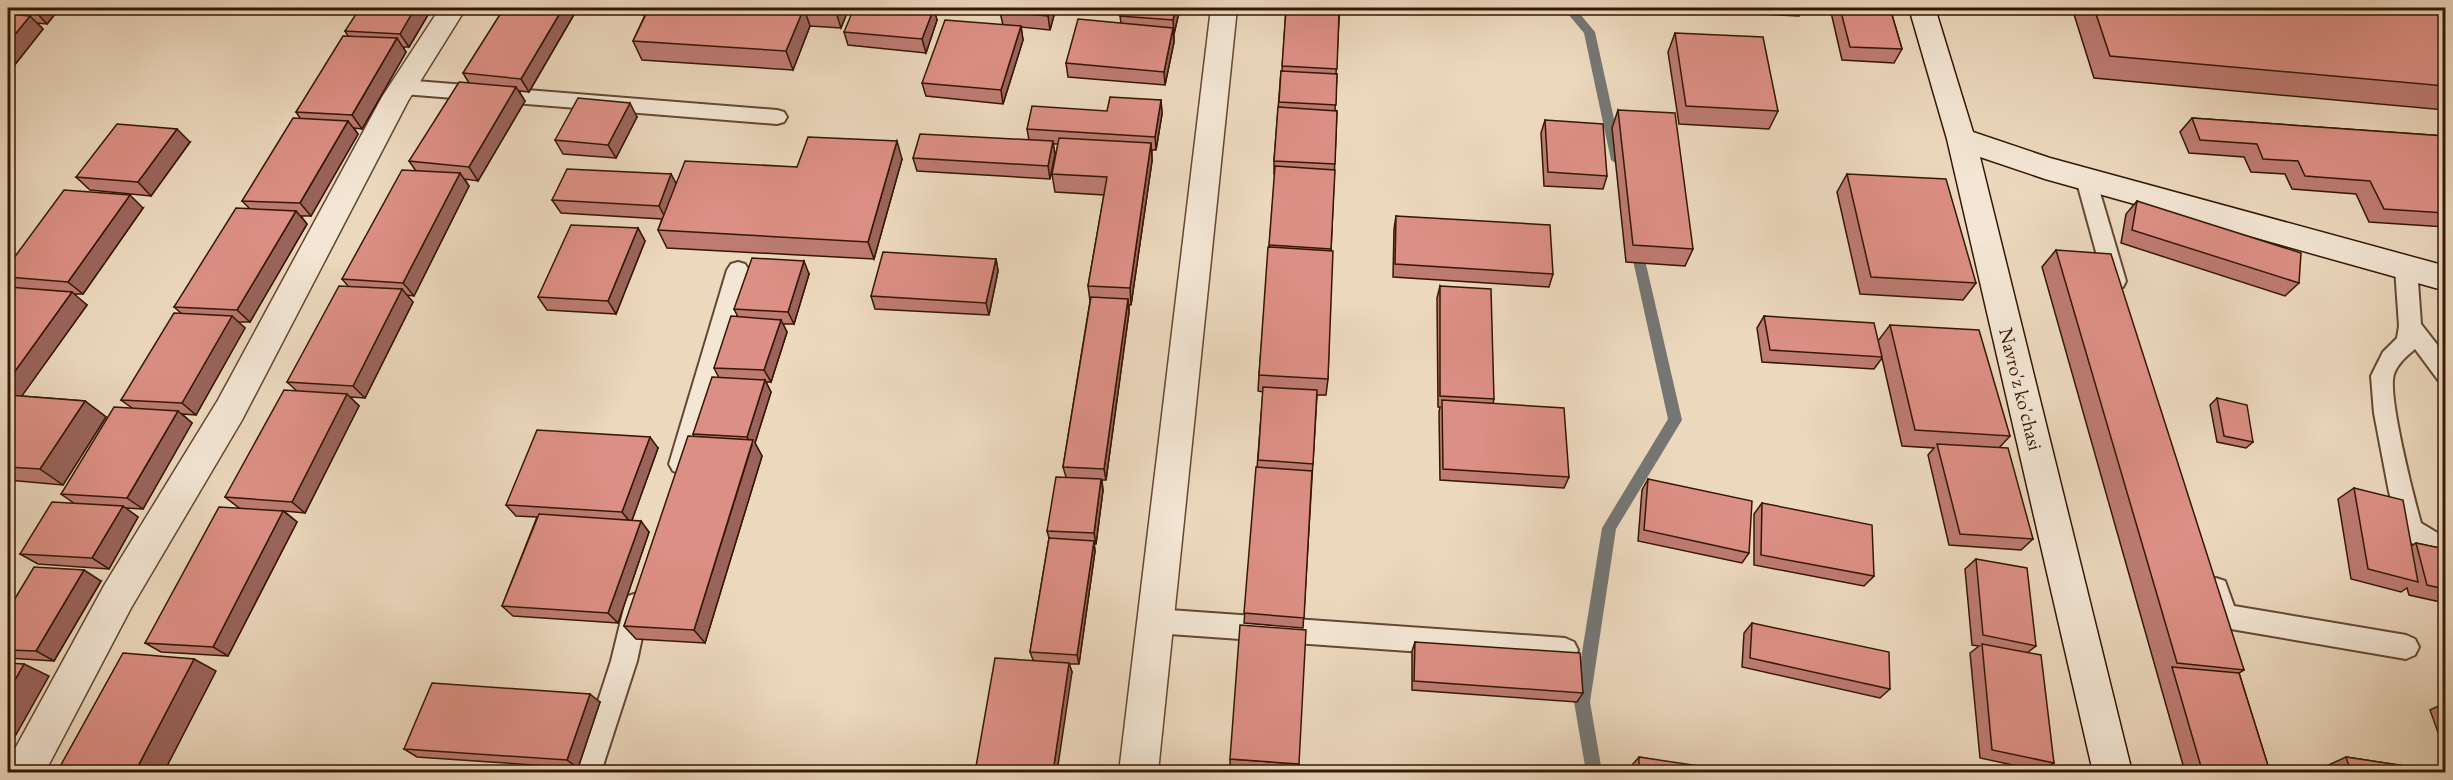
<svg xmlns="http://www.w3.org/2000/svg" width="2453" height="780" font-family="'EB Garamond',serif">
<rect width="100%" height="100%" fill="#ecd8bd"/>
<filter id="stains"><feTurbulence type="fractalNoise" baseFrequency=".00333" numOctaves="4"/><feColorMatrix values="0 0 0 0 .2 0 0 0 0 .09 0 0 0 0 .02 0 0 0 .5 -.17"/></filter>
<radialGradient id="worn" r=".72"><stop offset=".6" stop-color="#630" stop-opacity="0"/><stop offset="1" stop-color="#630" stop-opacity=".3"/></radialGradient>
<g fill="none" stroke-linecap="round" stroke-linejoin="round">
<g fill="#757674" fill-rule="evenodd">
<path d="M1563,8H1575L1595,32L1623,160L1621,163L1617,164L1611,160L1584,33Z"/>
<path d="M1636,242L1642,247L1682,420L1616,529L1590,702L1602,772H1586L1574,702L1602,528L1668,419L1630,247Z"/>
</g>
<g stroke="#634732" stroke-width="4">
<g id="lane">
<path d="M403,80L777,110L784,112L787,117L784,122L777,124L403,94L396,92L393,87L396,82Z"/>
<path d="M2086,171L2093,174L2096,179L2126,281L2123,287L2115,289L2107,287L2104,281L2076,179L2079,174Z"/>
<path d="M2406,260L2413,262L2417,268L2421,324L2446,356V382L2438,380L2415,349C2407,356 2398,363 2394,374C2387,394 2414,498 2421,523L2446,538V562L2403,538L2389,492L2374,413L2371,376L2383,352L2397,338L2399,326L2395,268L2399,262Z"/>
<path d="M738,262L745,264L749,270L693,464L689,471L681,474L673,471L669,464L727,270L731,264Z"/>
<path d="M2216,578L2225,581L2234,606L2406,635L2415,639L2419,647L2415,655L2406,659L2225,628L2216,624L2204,589L2207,581Z"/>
<path d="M637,593L646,596L649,604L637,661L601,772H575L611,661L625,604L628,596Z"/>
<path d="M1155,609L1565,638L1574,642L1578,650L1574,658L1565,662L1155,633L1146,629L1142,621L1146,613Z"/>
</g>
</g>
<g stroke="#634732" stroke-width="3">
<g id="street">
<path d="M440,8H466L408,101L242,420L131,608L45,772H8L10,758L105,584L218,400L382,97Z"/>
<path d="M1211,8H1237L1158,772H1119Z"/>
</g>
</g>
<g stroke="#351704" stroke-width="3">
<path id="secondary" d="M1909,8H1935L1973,132L2050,158L2446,266V291L2045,179L1980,157L2132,772H2093L1947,139Z"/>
</g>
<use href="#lane" fill="#f3e6d4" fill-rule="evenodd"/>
<use href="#street" fill="#f3e6d4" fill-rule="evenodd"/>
<use href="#secondary" fill="#f3e6d4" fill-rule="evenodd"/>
</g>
<g fill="#bd7b72" stroke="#351704" stroke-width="1.5">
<path d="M8,8H60L47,24L37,23L43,29L13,67H8Z"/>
<path d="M432,8L409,47H403L406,52L362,129L354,128L358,134L311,216H301L307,224L250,322H238L245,328L196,415L182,414L192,423L143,509L125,508L138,517L109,569L38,564L20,554L75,504L61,494L132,408L121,400L182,314L174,307L249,208L242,201L300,118L296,112L348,36L345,31Z"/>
<path d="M640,8H849L841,28L810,26L793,70L642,60L633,41L645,15H643Z"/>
<path d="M1002,8H1056L1050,30L1021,27L1023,40L1003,104L926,96L922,83L1003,25L1000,12Z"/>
<path d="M1180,8L1174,34V42L1165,85L1068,77L1066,63L1121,23L1120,16Z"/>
<path d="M1288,8H1340L1339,21L1336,74H1337L1335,110L1337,111L1331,251L1328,379L1326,395H1317L1303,628L1244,623L1257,468L1263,392L1258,391L1259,375L1275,174H1274V161L1281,71H1282L1286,9L1288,10Z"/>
<path d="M1657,8H1803L1799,16L1657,9Z"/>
<path d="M1830,8H1890L1902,49L1894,63L1842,60Z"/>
<path d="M2072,8H2445V110L2094,78Z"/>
<path d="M576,11L529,92L519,91L525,101L478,181L465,179L469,186L414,296L407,295L413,302L365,398L350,397L359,406L305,513L284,511L297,522L228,656L161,652L145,643L239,508L225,497L297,391L287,382L348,286L342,279L416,171L409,161L469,83L463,73Z"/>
<path d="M937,20L926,53L848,45L844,32Z"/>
<path d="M1675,33L1778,111L1769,129L1679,124L1668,52Z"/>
<path d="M1161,100L1162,114L1156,150H1152V161L1131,305H1129V312L1106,480H1102L1103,490L1096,544H1094L1095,551L1079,664H1069L1072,672L1033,660L1030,652L1049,538L1047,531L1066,477L1063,467L1090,301L1088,286L1104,195L1055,192L1052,174L1058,144H1053L1055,154L1050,179L917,171L913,158L1029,140L1027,129Z"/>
<path d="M1618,110L1693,249L1685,266L1626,262L1612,128Z"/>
<path d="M637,117L616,158L563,154L555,140Z"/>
<path d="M2192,118L2445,136V227L2369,222L2356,194L2292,189L2285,174L2251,172L2244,157L2189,153L2180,132Z"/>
<path d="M1545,120L1607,176L1603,189L1544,186L1541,133Z"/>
<path d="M190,142L151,196L90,190L76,177Z"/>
<path d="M902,159L874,259L667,248L658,230L662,219L561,213L552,200L671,174L676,184L797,167Z"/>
<path d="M1847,174L1976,283L1963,300L1860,294L1837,192Z"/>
<path d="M2137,201L2299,283L2285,296L2121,243L2126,214Z"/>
<path d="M143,208L83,294H73L87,305L21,396L85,401L106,417L63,485L8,480V287H13L8,283V266Z"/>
<path d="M1396,216L1553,274L1549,287L1393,277L1394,229Z"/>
<path d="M638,228L645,241L616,314L547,310L538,297Z"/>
<path d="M2056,250L2244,670L2239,673L2270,772H2185L2042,267Z"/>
<path d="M996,259L998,271L989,315L875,309L871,296Z"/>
<path d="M809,274L794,324H783L787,332L771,382H766L771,392L755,443L762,456L705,643L636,639L624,626L694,437L693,434L719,378L714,368L738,317L734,309Z"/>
<path d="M1440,286L1494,399L1493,403L1569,477L1564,488L1440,480L1439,412L1440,407H1438L1437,298Z"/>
<path d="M1764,316L1878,341L1890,325L2010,436L1999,448L2033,539L2021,550L1949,545L1928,455L1934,448L1902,446L1882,358L1874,369L1762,362L1757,328Z"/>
<path d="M2217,398L2253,442L2246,448L2217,442L2210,405Z"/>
<path d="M658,448L632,520L649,532L618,623L513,616L502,606L537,517L516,516L506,505Z"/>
<path d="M1648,479L1749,553L1742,563L1638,541L1642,490Z"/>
<path d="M2354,488L2411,546L2416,543L2445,549V603L2409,595L2407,588L2401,592L2351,579L2338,499Z"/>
<path d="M1762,503L1874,576L1864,586L1754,565V514Z"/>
<path d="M1976,559L2036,646L2027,653L2054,763L2041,771L1980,758L1970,653L1979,646L1972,645L1965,569Z"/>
<path d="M101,581L54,661L8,658V610Z"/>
<path d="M1752,623L1890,689L1880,698L1742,667L1744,633Z"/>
<path d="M1415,642L1583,693L1577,702L1412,690V651Z"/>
<path d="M600,702L578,768L417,757L404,749Z"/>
<path d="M2445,703V752L2430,710Z"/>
<path d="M1639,757L1719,772H1632V765Z"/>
<path d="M2346,757L2445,772H2323L2322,768Z"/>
<path d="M1230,759L1299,764L1298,772L1230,766Z"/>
</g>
<g fill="#9a645c" stroke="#351704" stroke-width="1.5">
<path d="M36,8H60L47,24L34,10Z"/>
<path d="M415,8H432L409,47L400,34Z"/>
<path d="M563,8H575L576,11L529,92L521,79Z"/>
<path d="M804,8L810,26L793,70L786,51Z"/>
<path d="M836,8H849L841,28L835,9Z"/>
<path d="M934,8L937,20L926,53L922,39Z"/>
<path d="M1050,8H1056L1050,30L1048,16Z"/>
<path d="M1176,8H1180L1174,34L1173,20Z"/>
<path d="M30,16L43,29L13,67L8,62V43Z"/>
<path d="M1021,26L1023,40L1003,104L1001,90Z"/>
<path d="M1173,28L1174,42L1165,85L1164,72Z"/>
<path d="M397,38L406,52L362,129L352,115Z"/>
<path d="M516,87L525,101L478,181L469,167Z"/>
<path d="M1161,100L1162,114L1156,150L1155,137Z"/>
<path d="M630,103L637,117L616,158L608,145Z"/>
<path d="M348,121L358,134L311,216L300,203Z"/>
<path d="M177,129L190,142L151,196L138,182Z"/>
<path d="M897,141L902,159L874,259L868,242Z"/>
<path d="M1053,141L1055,154L1050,179L1048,166Z"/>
<path d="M1151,143L1152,161L1131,305L1130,288Z"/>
<path d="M460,173L469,186L414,296L403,283Z"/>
<path d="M671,174L678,187L666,219L659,206Z"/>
<path d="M130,195L143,208L83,294L68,282Z"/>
<path d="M296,211L307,224L250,322L237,310Z"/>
<path d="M638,228L645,241L616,314L608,301Z"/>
<path d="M996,259L998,271L989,315L986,303Z"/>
<path d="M804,261L809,274L794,324L788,312Z"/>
<path d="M402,289L413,302L365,398L353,386Z"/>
<path d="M72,292L87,305L19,400L8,392V381Z"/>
<path d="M1128,299L1129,312L1106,480L1104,469Z"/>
<path d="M232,316L245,328L196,415L182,403Z"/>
<path d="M781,320L787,332L771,382L764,370Z"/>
<path d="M765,380L771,392L755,443L762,456L705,643L694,630L752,445L747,437Z"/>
<path d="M347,394L359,406L305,513L292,502Z"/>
<path d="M85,401L106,417L63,485L40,469Z"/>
<path d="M178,411L192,423L143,509L127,498Z"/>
<path d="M650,437L658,448L631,523L622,512Z"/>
<path d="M1101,479L1103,490L1096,544L1094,533Z"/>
<path d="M123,506L138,517L109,569L92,558Z"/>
<path d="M283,511L297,522L228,656L213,647Z"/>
<path d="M641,521L649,532L618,623L608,613Z"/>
<path d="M1094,541L1095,551L1079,664L1077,655Z"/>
<path d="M84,570L101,581L54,661L36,651Z"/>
<path d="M194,659L216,671L164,772H135Z"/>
<path d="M1069,663L1072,672L1057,772H1053Z"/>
<path d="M24,664L49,676L8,749V692Z"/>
<path d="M590,694L600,702L578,768L567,760Z"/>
</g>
<g fill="#dc8f84" stroke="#351704" stroke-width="1.5">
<path d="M8,8H36L34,10L8,9Z"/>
<path d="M360,8H415L400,34L345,31Z"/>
<path d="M504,8H563L521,79L463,73Z"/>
<path d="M649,8H804L786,51L633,41Z"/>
<path d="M805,8H836L835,9Z"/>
<path d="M854,8H934L922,39L844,32Z"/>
<path d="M1002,8H1050L1048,16L1000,12Z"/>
<path d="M1122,8H1176L1173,20L1120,16Z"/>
<path d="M1840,8H1890L1902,49L1850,47Z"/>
<path d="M2094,8H2445V86L2110,56Z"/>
<path d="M1286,9L1339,12L1337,69L1282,66Z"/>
<path d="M8,14L30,16L8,43Z"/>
<path d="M1078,19L1173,28L1164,72L1066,63Z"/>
<path d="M945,20L1021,26L1001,90L922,83Z"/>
<path d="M1675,33L1763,37L1778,111L1686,106Z"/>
<path d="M343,36L397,38L352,115L296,112Z"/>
<path d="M1281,71L1337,74L1336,105L1279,102Z"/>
<path d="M459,82L516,87L469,167L409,161Z"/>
<path d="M1110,97L1161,100L1155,137L1027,129L1032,106L1107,111Z"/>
<path d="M578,98L630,103L608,145L555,140Z"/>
<path d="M1278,107L1337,111L1335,164L1274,161Z"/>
<path d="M1618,110L1675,113L1693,249L1633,245Z"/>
<path d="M293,118L348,121L300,203L242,201Z"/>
<path d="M2192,118L2445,136V213L2384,209L2370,181L2305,176L2298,161L2263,159L2257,144L2200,140Z"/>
<path d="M1545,120L1603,124L1607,176L1548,172Z"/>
<path d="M117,124L177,129L138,182L76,177Z"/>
<path d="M920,134L1053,141L1048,166L913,158Z"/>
<path d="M808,137L897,141L868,242L658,230L685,161L797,167Z"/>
<path d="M1059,138L1151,143L1130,288L1088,286L1107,177L1052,174Z"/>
<path d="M1275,166L1335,170L1331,249L1269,245Z"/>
<path d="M567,169L671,174L659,206L552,200Z"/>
<path d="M402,170L460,173L403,283L342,279Z"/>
<path d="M1847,174L1946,179L1976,283L1871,277Z"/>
<path d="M64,190L130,195L68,282L8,277V266Z"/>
<path d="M2137,201L2301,253L2299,283L2132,230Z"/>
<path d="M236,208L296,211L237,310L174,307Z"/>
<path d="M1396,216L1550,225L1553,274L1395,264Z"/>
<path d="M571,225L638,228L608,301L538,297Z"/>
<path d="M1268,247L1333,251L1328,379L1259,375Z"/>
<path d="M2056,250L2111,254L2244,670L2177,663Z"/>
<path d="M883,252L996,259L986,303L871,296Z"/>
<path d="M752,258L804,261L788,312L734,309Z"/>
<path d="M339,286L402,289L353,386L287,382Z"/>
<path d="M1440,286L1491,289L1494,399L1440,396Z"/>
<path d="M8,287L72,292L8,381Z"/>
<path d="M1091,297L1128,299L1104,469L1063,467Z"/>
<path d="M174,313L232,316L182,403L121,400Z"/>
<path d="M731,316L781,320L764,370L714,368Z"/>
<path d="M1764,316L1874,323L1882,357L1770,350Z"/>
<path d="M1890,325L1979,330L2010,436L1915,430Z"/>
<path d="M712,377L765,380L747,437L693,434Z"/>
<path d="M1263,387L1317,390L1313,464L1258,460Z"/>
<path d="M284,390L347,394L292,502L225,497Z"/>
<path d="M8,395L85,401L40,469L8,467Z"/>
<path d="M2217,398L2247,405L2253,442L2224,436Z"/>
<path d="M1442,400L1564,408L1569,477L1443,469Z"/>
<path d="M114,407L178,411L127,498L61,494Z"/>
<path d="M537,430L650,437L622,512L506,505Z"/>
<path d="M688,436L753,440L694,630L624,626Z"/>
<path d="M1937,444L2008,448L2033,539L1960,534Z"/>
<path d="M1256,467L1312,471L1304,618L1244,613Z"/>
<path d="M1056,477L1101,479L1094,533L1047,531Z"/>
<path d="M1648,479L1752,501L1749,553L1644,530Z"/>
<path d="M2354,488L2403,500L2418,582L2368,569Z"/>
<path d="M52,502L123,506L92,558L20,554Z"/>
<path d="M1762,503L1872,525L1874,576L1761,555Z"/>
<path d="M219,507L283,511L213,647L145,643Z"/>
<path d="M539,514L641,521L608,613L502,606Z"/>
<path d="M1049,538L1094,541L1077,655L1030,652Z"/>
<path d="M2416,543L2445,549V589L2427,585Z"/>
<path d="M1976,559L2027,568L2036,646L1983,635Z"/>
<path d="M34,567L84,570L36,651L8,650V610Z"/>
<path d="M1752,623L1889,652L1890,689L1750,658Z"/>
<path d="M1240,625L1306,630L1299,764L1230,759Z"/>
<path d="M1415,642L1580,653L1583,693L1414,681Z"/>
<path d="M1982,644L2041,655L2054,763L1992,750Z"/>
<path d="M123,653L194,659L135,772H57Z"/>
<path d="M995,658L1069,663L1053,772H975Z"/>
<path d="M8,663L24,664L8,692Z"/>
<path d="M2172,667L2239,673L2270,772H2225L2202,770Z"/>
<path d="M432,683L590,694L567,760L404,749Z"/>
<path d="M1639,757L1719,769V772H1639Z"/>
<path d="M2346,757L2445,772H2351Z"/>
<path d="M1230,768L1282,772H1230Z"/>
</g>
<g text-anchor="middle" stroke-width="4.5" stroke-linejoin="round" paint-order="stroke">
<g font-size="20" fill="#351704" stroke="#f3e6d4">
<text transform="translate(2021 389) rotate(76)" y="7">Navro'z ko'chasi</text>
</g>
</g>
<rect width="2453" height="780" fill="none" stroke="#ecd8bd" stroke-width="30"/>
<rect x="9" y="9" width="2435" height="762" fill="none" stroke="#351704" stroke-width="3"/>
<rect x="15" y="15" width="2423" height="750" fill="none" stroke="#351704" stroke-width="1.5"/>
<rect width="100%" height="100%" filter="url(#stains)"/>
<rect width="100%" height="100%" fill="url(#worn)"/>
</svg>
